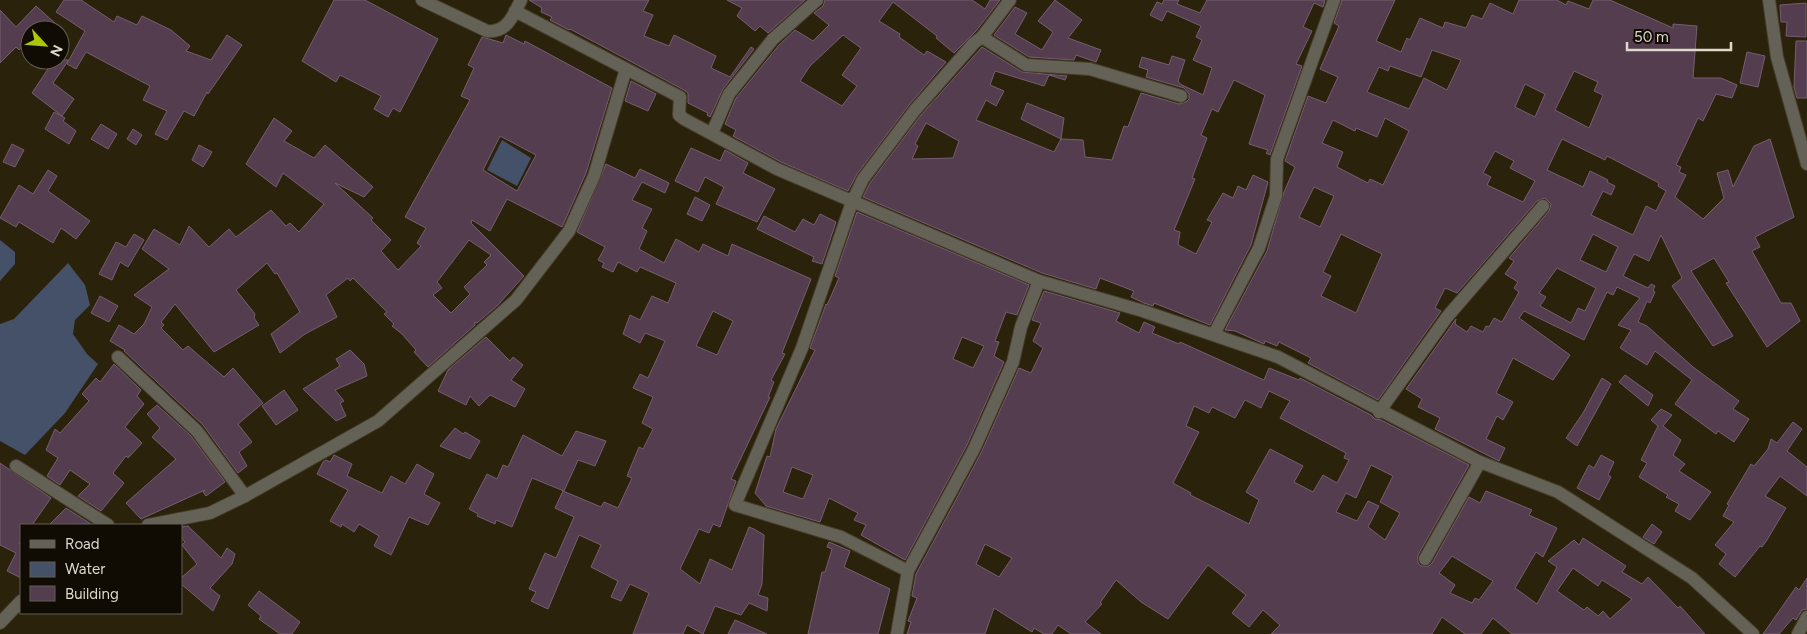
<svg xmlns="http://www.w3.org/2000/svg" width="1807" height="634" font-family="Figtree,sans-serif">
<rect width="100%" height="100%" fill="#2b220b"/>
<g fill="#445168">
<path d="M502,140L531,158L517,186L487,170Z"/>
<path d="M0,240L15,252V264L0,281Z"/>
<path d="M68,263L85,285L90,305L75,320L73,334L87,354L98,364L65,413L25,455L0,441V324L14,319Z"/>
</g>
<g fill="#533d4e" stroke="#755e70" fill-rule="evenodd">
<path d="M64,0H81L114,22L117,16L137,25L142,16L171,30L190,46L186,51L211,60L227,35L242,45L208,94L207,92L194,116L184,111L167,140L155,134L167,111L143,100L150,86L86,52L76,69L67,64L68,61L53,83L74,99L62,116L32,93L54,60H69L85,31L56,12Z"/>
<path d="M334,0H365L438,39L400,112L393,108L388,117L374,109L381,96L340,75L336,82L302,61Z"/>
<path d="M529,0H649L643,11L653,15L644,36L669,46L674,35L716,56L711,68L730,77L751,47L754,49L723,89L710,117L707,115L708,113L688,103V93L684,90L570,29L569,30L550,20L552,17L541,12L542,8Z"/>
<path d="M727,0H805L768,33L760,26L755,31L737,16L742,8Z"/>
<path d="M825,0H972L985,9L990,0H1000L976,31L954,53L936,38L937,36L893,2L879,21L900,34L899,37L924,55L927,51L946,62L909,105L857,174L848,191L781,162L733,136L736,130L725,124L736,98L779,45L795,30L813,41L829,25L814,13L823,6ZM843,35L861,48L842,75L857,86L842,106L800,81L810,66Z"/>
<path d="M1055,0L1082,20L1068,38L1101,50L1096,62L1076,55L1074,60L1029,57L994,35L1015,7L1027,13L1015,34L1042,50L1053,32L1038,21Z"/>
<path d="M1164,0H1179L1177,4L1200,13L1207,0H1325L1323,7L1314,3L1303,27L1312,31L1296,64L1302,66L1270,155L1266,153L1268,150L1249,144L1265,95L1234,80L1218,112L1212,109L1201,135L1207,138L1192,178L1195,179L1174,230L1180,232L1178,245L1196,254L1212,222L1207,220L1223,193L1233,198L1238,186L1246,190L1253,175L1268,182L1251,245L1210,325L1154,303L1153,306L1144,303L1131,297L1134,291L1100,278L1096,289L1042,273L863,197L870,183L921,115L982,47L1022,72L1067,76L1065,80L1049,75L1044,86L995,71L990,85L1004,91L996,106L986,100L976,120L1054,152L1061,139L1021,119L1027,103L1064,118L1061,139L1083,140L1085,157L1112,160L1124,126L1128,127L1141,93L1179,104L1186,102L1189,99V94L1184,88L1146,77L1148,70L1139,67L1142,57L1169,65L1172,56L1185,60L1178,81L1180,84L1203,95L1212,68L1193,60L1202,40L1196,37L1201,26L1167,11L1162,21L1150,15L1157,2L1162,4ZM926,123L959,141L953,158L912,159L918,146L915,144Z"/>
<path d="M1342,0H1395L1376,41L1401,52L1407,38L1410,40L1420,18L1443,28L1445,22L1466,28L1472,15L1482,19L1490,3L1513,14L1519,0H1557L1566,5L1568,1L1589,9L1593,0H1610L1673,28V24L1697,26L1693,78H1721L1737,85L1732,98L1716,94L1703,121L1698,118L1676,165L1681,167L1679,172L1686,175L1675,197L1703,219L1724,198L1717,173L1728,170L1733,187L1754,146L1770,139L1794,217L1755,237L1760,247L1752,251L1781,303H1791L1800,321L1767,347L1726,283L1729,282L1714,258L1691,271L1733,336L1713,346L1672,286L1682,278L1661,235L1649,261L1634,254L1623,276L1648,288L1651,284L1655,286L1653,290L1655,292L1650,303L1647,301L1638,322L1647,326L1693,367L1739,401L1733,409L1749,419L1734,442L1718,431L1716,434L1675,404L1692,380L1655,351L1647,365L1620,348L1631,330L1618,325L1640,298L1617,287L1613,295L1607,292L1584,340L1524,311L1519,318L1570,355L1553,380L1513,358L1496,393L1513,402L1503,420L1497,416L1486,439L1505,448L1499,461L1435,429L1440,418L1418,407L1422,399L1406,389L1456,319L1455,324L1467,332L1471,326L1483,332L1486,326L1489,327L1494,318L1502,322L1519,292L1514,288L1518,282L1505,274L1514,261L1509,258L1549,211L1551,204L1545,198L1537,201L1457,293L1445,288L1435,308L1441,311L1378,400L1308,363L1311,358L1279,342L1277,346L1265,341L1264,344L1235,331L1225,330L1267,251L1284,192L1295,167L1285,161L1308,96L1326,103L1338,77L1320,69L1339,26L1334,23ZM1432,50L1461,60L1447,90L1424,78L1409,109L1367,92L1379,67L1388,71L1390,66L1421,77ZM1574,71L1598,82L1594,91L1603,95L1589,128L1555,110ZM1525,84L1545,94L1535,117L1515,107ZM1385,118L1409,131L1383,185L1370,179L1368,183L1337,167L1343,152L1322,143L1333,120L1355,131L1356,128L1377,137ZM1562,139L1605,160L1607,156L1659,183L1658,186L1666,191L1656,211L1646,206L1633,235L1591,215L1603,191L1611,195L1615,186L1607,182L1608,180L1590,171L1583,187L1547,170ZM1495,151L1514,161L1510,168L1535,181L1523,202L1487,185L1491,177L1483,173ZM1314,187L1334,196L1320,227L1299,217ZM1341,234L1382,254L1356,313L1321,296L1331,276L1323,272ZM1593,234L1618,247L1606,272L1580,260ZM1557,268L1596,288L1585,311L1578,308L1571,323L1540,306L1546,297L1539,293Z"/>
<path d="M1806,3V37L1786,36L1787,22H1781L1780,5Z"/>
<path d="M36,6L56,24L51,30H30V38L19,50L16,47L0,63V10L16,27Z"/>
<path d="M506,35L524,44L525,41L612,88L586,173L562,227L507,199L490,231L472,220L471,223L524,276L498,305L477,323L475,322V325L428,367L414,352L416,350L402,334L392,326L394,324L384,314L387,312L353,278L350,281L348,278L326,295L337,317L305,334L280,353L271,334L300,312L277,273L275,274L267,263L236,290L255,314L254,318L259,325L214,352L175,304L161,322L164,325L161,328L183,350L188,346L224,377L233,368L263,403L238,424L252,442L239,452L247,466L238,473L203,425L124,351L125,350L110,341L119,325L134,334L144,324L152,307L134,295L169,269L142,249L154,229L180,245L189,226L209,247L229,229L236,237L271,210L286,226L290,223L299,232L324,204L283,173L276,187L246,164L274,118L292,131L284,141L314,158L325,145L373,187L364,197L335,183L373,218L371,220L391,240L381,251L398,270L421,246L417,243L426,228L405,217L470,100L461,96L474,68L468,65L482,37L503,43ZM500,136L536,155L517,191L483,170ZM469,240L491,255L484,262L487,265L464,287L470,294L451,313L433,295L442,288L437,282Z"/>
<path d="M1796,41H1807V98H1797L1794,87Z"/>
<path d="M1747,52L1765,56L1758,87L1740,83Z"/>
<path d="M631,81L656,94L648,111L625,101Z"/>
<path d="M54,112L65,118L63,121L76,131L69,144L45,129Z"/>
<path d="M101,124L117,134L108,149L91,139Z"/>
<path d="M133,129L142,135L136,145L127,139Z"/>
<path d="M12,144L24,150L15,167L3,162Z"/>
<path d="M199,145L212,152L203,167L192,160Z"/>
<path d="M691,148L720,161L725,150L748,163L743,173L775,189L757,222L716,204L724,187L705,177L698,192L675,181Z"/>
<path d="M606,164L635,178L640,169L669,183L665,193L642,182L632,200L652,209L642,228L647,231L639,249L664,263L676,239L699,252L703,244L728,256L732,244L811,279L782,353L785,354L771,380L774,382L768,397H770L731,479L736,481L720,527L713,524L709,533L699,529L680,569L700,584L710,559L732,570L749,527L754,529L764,535L762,584L758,595L768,598L767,611L749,603L741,615L715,606L703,634L687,625L683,634H633L649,593L630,584L621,601L611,597L618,581L591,567L601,545L579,535L548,609L531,601L536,592L529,589L545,553L556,558L574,517L555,508L563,491L601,507L604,502L618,508L632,478L627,476L639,447L643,449L653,429L642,423L653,397L633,388L640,374L648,378L665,341L645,333L640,343L623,334L630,315L640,320L652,296L668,303L676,283L640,267L637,272L618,262L613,272L602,267L604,263L598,260L605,247L577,232ZM713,311L733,321L717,355L696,346Z"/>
<path d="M48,170L57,176L48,191L90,221L76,239L61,228L53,243L19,222L16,227L0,218L19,185L33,194Z"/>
<path d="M695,197L710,205L702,221L687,214Z"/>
<path d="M857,212L1029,285L1017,315L1006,312L995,341L999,342L994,356L1004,362L967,445L905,560L861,535L866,525L854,520L858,513L829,498L820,522L766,506L755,493L767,456L770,457L776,429L815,350L810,348L826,304L827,305L839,278L835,276ZM962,337L984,346L973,368L953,359ZM792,467L813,475L803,499L783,492Z"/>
<path d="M820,214L836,222L822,264L812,261L814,257L757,229L764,216L795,232L803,219L814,225Z"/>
<path d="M134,234L144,240L128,267L120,262L112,280L99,274L116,242L126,247Z"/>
<path d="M1044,291L1120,313L1116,321L1139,333L1144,322L1155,327L1152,333L1179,344L1180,342L1264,380L1269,368L1299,380L1300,378L1371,415L1375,419L1381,420L1469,465L1418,555V563L1421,566H1429L1432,563L1469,497L1480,503L1486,491L1532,510L1529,515L1557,528L1543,557L1536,552L1515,588L1537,604L1557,567L1548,561L1574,540L1579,545L1583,538L1626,566L1622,572L1642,584L1648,577L1678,608L1680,606L1705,634H1512L1493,618L1481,634H1465L1442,617L1432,634H1271L1280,625L1263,610L1249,627L1232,613L1246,595L1208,565L1168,619L1141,602L1116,580L1100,603L1102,604L1085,622L1101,634H1071L1058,625L1052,634H1044L1034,628L1032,632L994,608L985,634H907L911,622L908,621L917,598L912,596L916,574L981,453L1019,368L1031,373L1043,348L1033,341L1041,323L1032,320ZM1269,391L1290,401L1280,418L1346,453L1344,458L1349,460L1337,483L1323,475L1313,492L1294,482L1303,466L1270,449L1246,492L1259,500L1249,524L1190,495L1191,493L1173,483L1199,432L1186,426L1194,406L1209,413L1212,407L1235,418L1245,400L1261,408ZM1371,465L1393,476L1380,502L1400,513L1385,540L1368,527L1379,506L1368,501L1357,521L1336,512L1346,493L1356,498ZM985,544L1012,558L999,577L976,564ZM1452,556L1493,581L1479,600L1475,598L1472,603L1450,593L1455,585L1439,573ZM1573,568L1598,586L1602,580L1632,599L1610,619L1603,611L1598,616L1587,607L1584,610L1557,591Z"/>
<path d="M100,296L118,306L109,322L91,313Z"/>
<path d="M486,337L510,361L513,357L523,365L511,380L525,389L515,407L490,395L479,406L470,396L466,405L438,391L448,370Z"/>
<path d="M350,350L364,364L367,376L335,390L344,401L340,403L346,416L336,421L303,389L340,366L336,359Z"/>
<path d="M114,364L141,390L137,396L144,404L125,427L142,443L128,458L126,456L113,473L124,483L101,511L78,496L90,484L70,470L60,485L47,476L58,458L46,450L55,429L60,433L89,401L82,394L96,378L100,382Z"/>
<path d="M1625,375L1653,395L1648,406L1619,382Z"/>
<path d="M1602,378L1611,384L1577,446L1566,438L1583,413Z"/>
<path d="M284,390L298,410L276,425L262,406Z"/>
<path d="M157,405L191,436L225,482L206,496L203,492L205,490L141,519L126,503L176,459L152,437L160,428L147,414Z"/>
<path d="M1661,409L1672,415L1663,426L1681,440L1673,455L1685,464L1679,471L1711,492L1690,520L1675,511L1679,504L1666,497L1668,495L1639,477L1647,463L1641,460L1658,426L1651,420Z"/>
<path d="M1793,422L1802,429L1787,451L1807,467V496L1780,476L1765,496L1786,508L1767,540L1762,547L1760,546L1735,577L1719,564L1726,554L1715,545L1734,522L1723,516L1729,505L1727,504L1751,464L1754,466L1768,449L1771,439L1777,443Z"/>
<path d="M455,428L463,434L465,432L480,441L470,459L440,446Z"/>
<path d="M576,431L606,441L595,466L578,460L564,491L532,478L512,527L496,520L495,524L477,516L478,514L469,509L487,474L497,479L503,465L508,467L523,435L562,456Z"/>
<path d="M334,455L352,464L347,476L382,493L391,476L405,484L417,464L434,474L424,494L440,503L428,525L409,517L391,555L374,546L379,536L359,524L354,532L342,524L341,527L330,521L348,490L317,474L323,462L326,460L330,462Z"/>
<path d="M1601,455L1614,462L1608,475L1611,477L1599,500L1577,488L1589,465L1594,468Z"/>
<path d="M0,463L51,498L32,525H21V541L19,544L21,542V578L7,571L16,553L0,545Z"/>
<path d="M66,508L91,524L49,525Z"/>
<path d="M1652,524L1662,532L1654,544L1643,537Z"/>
<path d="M188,526L221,558L227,548L235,554L232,564L210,588L220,596L213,611L181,584V578L197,564L182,545L185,542L181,537V527Z"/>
<path d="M829,542L850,551L844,567L890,589L878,634H808L822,572H825L832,549L827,547Z"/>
<path d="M1807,578V609L1802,610L1796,620L1793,618L1779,634H1763L1796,587L1799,590Z"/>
<path d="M259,591L300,622L292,634H280L259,619L261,616L248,605Z"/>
<path d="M735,620L767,634H728Z"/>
</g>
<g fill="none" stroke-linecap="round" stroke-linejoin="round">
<g stroke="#483f2a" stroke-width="14">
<g id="minor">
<path d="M422,0L487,31C507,33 513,16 521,0"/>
<path d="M1769,0L1777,57L1807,164"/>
<path d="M515,11L680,97L679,115L684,119L777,169L1039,281L1143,311L1278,357L1480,462L1558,492L1692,578L1753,634"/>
<path d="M982,37L1026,65L1090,69L1181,96"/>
<path d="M712,133L729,94L773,39L817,0"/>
<path d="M1221,337L1214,334L1259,248L1276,196L1277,159L1334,0"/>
<path d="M118,357L197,431L245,496"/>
<path d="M1379,412L1447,317L1543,206"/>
<path d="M16,466L108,525"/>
<path d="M148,525L210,513L245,496L378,421L516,300L569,231L594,176L626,69"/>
<path d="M1425,559L1480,462"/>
<path d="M908,571L974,449L1013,362L1021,327L1039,281"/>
<path d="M0,623L21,601"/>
<path d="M897,634L908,571L841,537L735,505L802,348L852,202L863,179L915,110L974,43L982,37L1010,0"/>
<path d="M1798,634L1807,617"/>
</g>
</g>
<use href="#minor" stroke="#646257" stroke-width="12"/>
</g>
<rect x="20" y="524" width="162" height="90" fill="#100c04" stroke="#635e54"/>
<rect x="30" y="540" width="25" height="8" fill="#646257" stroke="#635e54"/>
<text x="65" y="549" font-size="15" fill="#dfd9cb">Road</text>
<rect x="30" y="562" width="25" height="15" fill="#445168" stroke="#635e54"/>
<text x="65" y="574" font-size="15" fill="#dfd9cb">Water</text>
<rect x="30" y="586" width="25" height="15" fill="#533d4e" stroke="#635e54"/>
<text x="65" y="599" font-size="15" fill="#dfd9cb">Building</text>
<g transform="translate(45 45) rotate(116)"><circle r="24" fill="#100c04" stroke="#635e54"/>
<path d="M0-4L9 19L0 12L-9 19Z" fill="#aec60a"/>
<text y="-8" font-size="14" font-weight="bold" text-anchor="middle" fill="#dfd9cb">N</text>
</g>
<path d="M1627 42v8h104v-8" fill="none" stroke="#dfd9cb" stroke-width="2.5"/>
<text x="1634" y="42" font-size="15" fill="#dfd9cb" stroke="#100c04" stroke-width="4" paint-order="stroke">50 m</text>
</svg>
